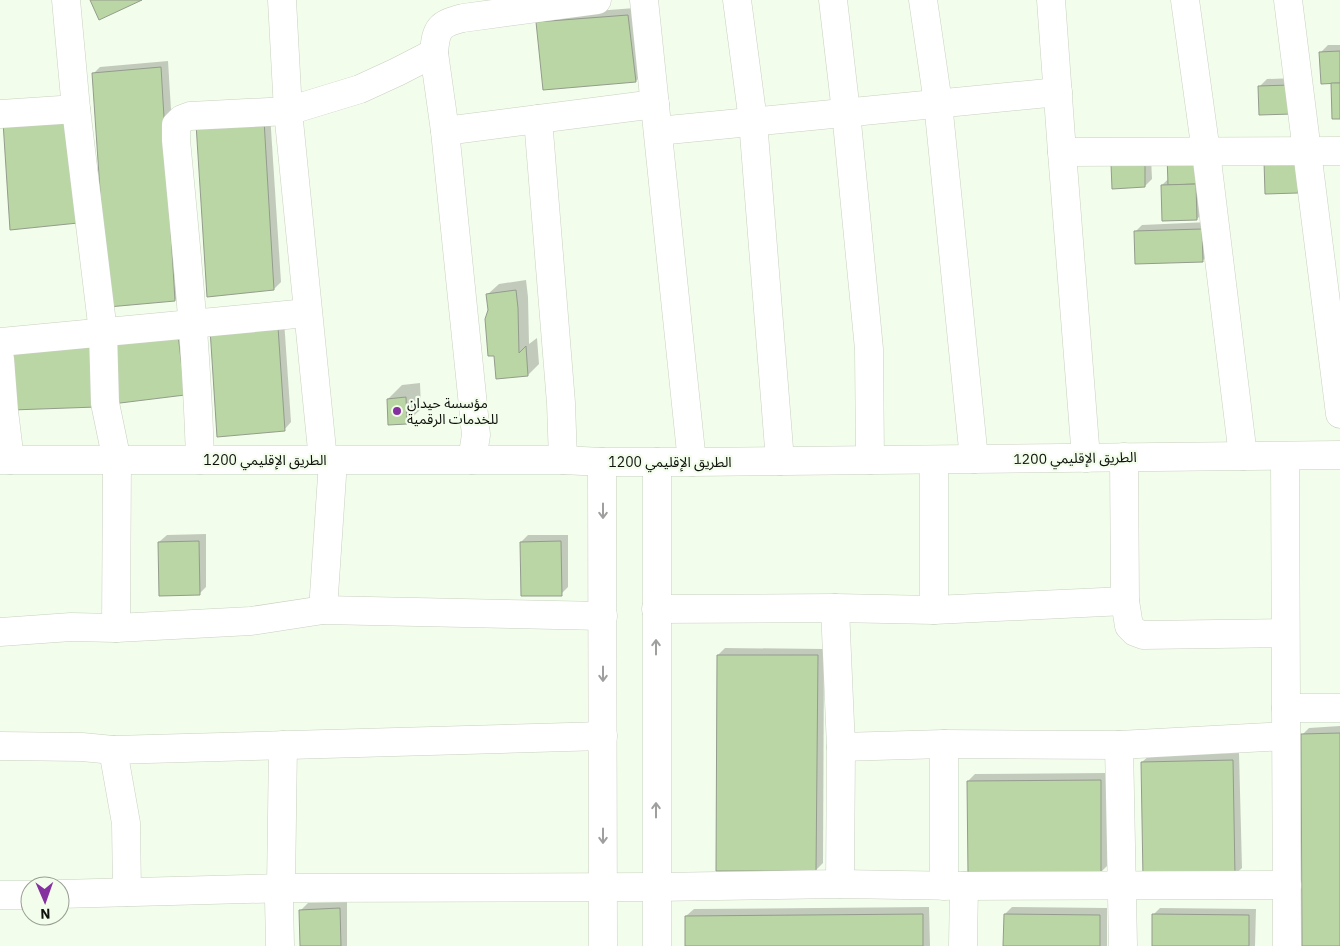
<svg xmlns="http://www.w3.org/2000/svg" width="1340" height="946" font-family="'IBM Plex Sans','Noto Sans Arabic',sans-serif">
<rect width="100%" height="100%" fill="#f3fdec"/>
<g fill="#0003">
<path d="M635,8L643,74L636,81L537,22L544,15Z"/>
<path d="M1328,45H1340V118L1332,82L1321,52Z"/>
<path d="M168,61L182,292L175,300L93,74L100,67Z"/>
<path d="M1297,78L1298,105L1260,86L1267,79Z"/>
<path d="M270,114L281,282L274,289L198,124Z"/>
<path d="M1202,147L1204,212L1197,219L1162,185Z"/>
<path d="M1151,157L1152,179L1145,186L1119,158Z"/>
<path d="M1209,222L1210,253L1203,260L1135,232L1142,225Z"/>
<path d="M526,280L528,297L529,344L537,338L539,364L528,375L495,354L488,294L499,284Z"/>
<path d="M284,320L291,422L284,430L212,329Z"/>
<path d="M184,327L192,387L113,402Z"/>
<path d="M420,383L421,409L406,423L388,399L402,385Z"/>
<path d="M206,534V587L199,594L159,542L167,535Z"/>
<path d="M528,535H568V587L561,594L521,542Z"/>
<path d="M725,648L824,649L823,863L816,870L718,655Z"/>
<path d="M1340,726V946H1303L1302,735L1309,728Z"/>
<path d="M1239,753L1242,868L1234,875L1142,762L1150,755Z"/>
<path d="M1107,773L1108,865L1101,872L968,781L975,774Z"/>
<path d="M347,902V946H301V910L308,903Z"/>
<path d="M929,907L930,946H687L686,916L694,909Z"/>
<path d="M1012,907L1107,908V946H1005V914Z"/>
<path d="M1160,908L1256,909L1255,946H1153V915Z"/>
</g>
<g fill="#bad6a4" stroke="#949c8d">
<path d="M90,0H142L99,20Z"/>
<path d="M628,15L636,82L543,90L536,22Z"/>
<path d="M1340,51V83L1321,84L1319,52Z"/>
<path d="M161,67L175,301L108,307L92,73Z"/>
<path d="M1331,83H1340V119H1332Z"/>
<path d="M1291,85L1292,114L1259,115L1258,86Z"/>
<path d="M71,120L78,223L10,230L3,122Z"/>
<path d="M264,120L274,290L207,297L196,124Z"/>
<path d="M1195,154L1196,184L1168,185L1167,155Z"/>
<path d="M1297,160L1298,193L1265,194L1264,161Z"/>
<path d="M1145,163V187L1112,189L1111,164Z"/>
<path d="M1196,184L1197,220L1162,221L1161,185Z"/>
<path d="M1202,229L1203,262L1135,264L1134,231Z"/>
<path d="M516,290L518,308L519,353L526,346L528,376L496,379L494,356H488L485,319L488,310L486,294Z"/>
<path d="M278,327L285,431L217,437L210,329Z"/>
<path d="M178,334L185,395L112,404L110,336Z"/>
<path d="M93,341L96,407L12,410L6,345Z"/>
<path d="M406,397L407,424L388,425L387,399Z"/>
<path d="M199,541L200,595L159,596L158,542Z"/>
<path d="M561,541L562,596H521L520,542Z"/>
<path d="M717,655H818L816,871H716Z"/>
<path d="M1340,733V946H1302L1301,734Z"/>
<path d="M1233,760L1235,876L1143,878L1141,762Z"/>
<path d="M1101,780V873L968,874L967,781Z"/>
<path d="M340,908L341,946H300L299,910Z"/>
<path d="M923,914V946H685V916Z"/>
<path d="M1004,914L1100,915V946H1003Z"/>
<path d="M1152,914L1249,915V946H1152Z"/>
</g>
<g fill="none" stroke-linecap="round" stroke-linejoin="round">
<g stroke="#c8d1c1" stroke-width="29">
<g id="street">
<path d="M66,0L76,109L103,332L105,403L117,461L116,628"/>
<path d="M282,0L288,111L323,460"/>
<path d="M644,0L692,462"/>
<path d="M737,0L753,121L780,461"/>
<path d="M833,0L846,112L869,349L870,460"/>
<path d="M923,0L938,103L974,459"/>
<path d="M1051,0L1062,152L1086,458"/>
<path d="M1185,0L1206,152L1243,456"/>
<path d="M1288,0L1340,414"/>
<path d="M0,114L76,109"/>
<path d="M538,119L561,403L563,460"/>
<path d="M445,131L655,104"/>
<path d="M658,131L1058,92"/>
<path d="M1062,152L1340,151"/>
<path d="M0,342L307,313"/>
<path d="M0,359L4,411L10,460"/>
<path d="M1285,456L1287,946"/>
<path d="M1124,457L1125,601L1129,626L1135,632L1143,635L1285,633"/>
<path d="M200,460C197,353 186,246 176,140V125L182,119L190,116L288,111L360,89L397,72L434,53"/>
<path d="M472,460L476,435L445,131L434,53C436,28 439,24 463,18L597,0"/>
<path d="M934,460V610"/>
<path d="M835,608L841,747L840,884"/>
<path d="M656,609L835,608L934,610L1125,601"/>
<path d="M323,610L333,461"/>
<path d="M0,632L71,627L116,628L251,621L323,610L603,616"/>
<path d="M1286,708H1340"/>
<path d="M944,744V886"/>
<path d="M1119,745L1123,946"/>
<path d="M0,746L82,747L113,750L126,823L127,892"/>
<path d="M841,747L944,744L1119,745L1286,736"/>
<path d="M113,750L603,736"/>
<path d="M60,894L287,888L657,887L840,884L964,886L1287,885"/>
<path d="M0,895H30"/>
<path d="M280,946L279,899L281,888L283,745"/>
<path d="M963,946L964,886"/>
</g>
</g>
<g stroke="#c8d1c1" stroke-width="29">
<g id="secondary">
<path d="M0,460H563L602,462H692L1340,455"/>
<path d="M602,462L603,946"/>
<path d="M657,462V946"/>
</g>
</g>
<use href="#street" stroke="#fff" stroke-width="28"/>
<use href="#secondary" stroke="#fff" stroke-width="28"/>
</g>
<defs><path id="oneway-shaft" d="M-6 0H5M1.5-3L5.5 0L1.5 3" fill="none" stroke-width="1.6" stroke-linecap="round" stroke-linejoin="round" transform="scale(1.25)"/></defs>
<g stroke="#9fa09e">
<use href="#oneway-shaft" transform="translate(603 511) rotate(90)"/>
<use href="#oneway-shaft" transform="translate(656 647) rotate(-90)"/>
<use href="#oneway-shaft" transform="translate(603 674) rotate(90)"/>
<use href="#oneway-shaft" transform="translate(656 810) rotate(-90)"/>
<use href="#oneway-shaft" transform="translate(603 836) rotate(90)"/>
</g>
<circle fill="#85319f" stroke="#f3fdec" stroke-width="2" cx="397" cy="411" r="5"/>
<g text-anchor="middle" stroke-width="4.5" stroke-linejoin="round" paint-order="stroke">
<g font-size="14" fill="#0f120c" stroke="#f3fdec" text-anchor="start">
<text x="407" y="408">مؤسسة حيدان<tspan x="407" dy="16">للخدمات الرقمية</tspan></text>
</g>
<g font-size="14" fill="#0f120c" stroke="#f3fdec">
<text transform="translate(1075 458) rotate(-1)" y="5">الطريق الإقليمي 1200</text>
<text x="265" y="465">الطريق الإقليمي 1200</text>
<text x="670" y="467">الطريق الإقليمي 1200</text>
</g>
</g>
<g transform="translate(45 901) rotate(178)"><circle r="24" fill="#f3fdec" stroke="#989f92"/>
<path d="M0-4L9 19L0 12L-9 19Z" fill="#85319f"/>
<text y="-8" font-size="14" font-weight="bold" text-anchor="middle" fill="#0f120c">N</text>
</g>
</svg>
